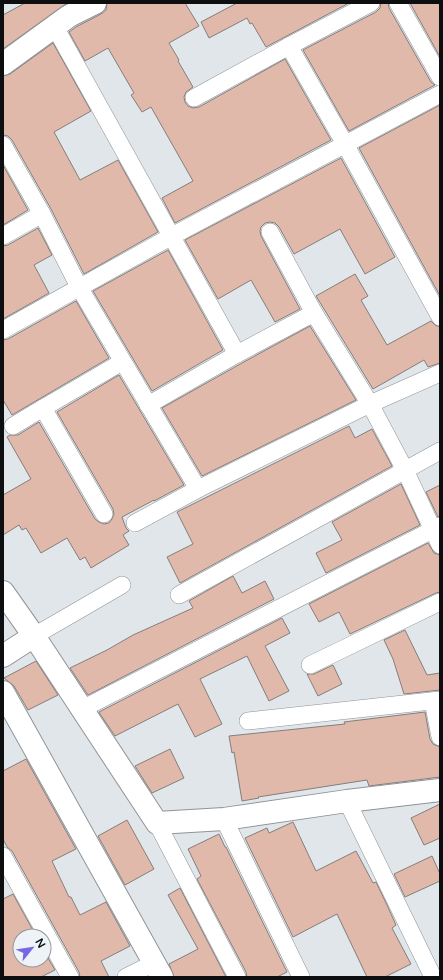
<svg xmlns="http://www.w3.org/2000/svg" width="443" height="980" font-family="'Varela Round',sans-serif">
<rect width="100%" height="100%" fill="#e1e6eb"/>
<g fill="#e1b9ab" stroke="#847e7b">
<path d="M25,3H67L3,49V15Z"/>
<path d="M107,3H185L199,26L169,43L179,60L178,61L193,87L186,92L184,97L185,102L188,106L193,108L199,107L285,59L331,140L175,223L162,198L193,181L151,107L142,112L131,95L134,93L108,48L85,61L69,32L76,27L101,14L106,10Z"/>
<path d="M237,3H349L266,47L252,23L250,24L247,18L209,38L201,22Z"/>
<path d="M381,3H388L389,8L431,82L435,85L349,131L303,50L376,12L380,8Z"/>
<path d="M410,3H440V57Z"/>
<path d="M53,43L91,111L54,132L80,180L118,160L158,232L84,274L51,209L12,140L8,136L3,135V76L10,74Z"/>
<path d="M440,105V296L359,148Z"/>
<path d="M341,158L395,257L365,274L340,229L294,254L279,227L275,223L270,222L265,223L261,227L260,231L261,236L300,309L275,322L251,280L218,299L185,240Z"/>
<path d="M3,165L28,210L3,225Z"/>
<path d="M38,228L52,255L34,265L49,293L3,319V246L8,245Z"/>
<path d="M168,250L223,350L152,391L93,291Z"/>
<path d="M355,274L368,296L361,300L387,345L431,321L435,325L440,327V363L428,367L424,360L373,389L316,296Z"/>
<path d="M76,301L109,358L12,415L3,400V340L8,339Z"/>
<path d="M310,326L356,400L202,476L162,408L242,363Z"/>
<path d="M119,375L184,485L154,501V500L122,517L126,528L129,531L123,535L129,545L91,568L85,557L80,560L67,538L41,553L26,528L22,530L19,525L3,535V495L31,479L7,437L10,435H18L39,422L95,519L99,522L104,524L109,523L112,519L114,514L113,509L57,412Z"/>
<path d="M349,426L355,438L372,429L392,466L180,583L167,557L193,544L177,512Z"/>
<path d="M401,484L420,525L326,573L316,553L342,540L332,522Z"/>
<path d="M440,485V516L438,517L426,492Z"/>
<path d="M428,543L434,553L440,555V592L436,593L350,634L339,612L319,622L309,604Z"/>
<path d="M233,576L242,593L265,581L274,599L88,695L70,668L107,650L133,635L193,608L189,601Z"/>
<path d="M282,618L290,633L265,646L289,691L269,701L247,656L200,679L222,724L195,737L178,704L115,736L100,714L99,712Z"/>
<path d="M405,630L427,675L440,673V690L404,694L393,659L384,640Z"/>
<path d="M36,661L58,695L28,710L14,686L4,678Z"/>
<path d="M333,665L342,684L318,696L307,674H314Z"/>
<path d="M425,712L430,739L433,744L440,747V777L369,786L367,780L258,797L259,798L242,801L234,752L232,753L229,736L345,724L344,722Z"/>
<path d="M170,749L184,778L152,793L135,766Z"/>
<path d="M26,759L76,849L52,861L69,897H71L80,915L106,902L130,946L101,961L109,977H80L79,972L12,851L7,847L3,839V771Z"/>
<path d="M440,804V838L424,845L411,818Z"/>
<path d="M127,820L154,869L125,885L98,836Z"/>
<path d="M293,822L316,871L356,851L373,883L376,882L387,905L396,925L392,928L411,964L385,977H367L337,914L293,937L245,838L267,828L269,833Z"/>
<path d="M219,834L225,847H226L287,972L277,977H247L246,972L197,879L201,876L188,849Z"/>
<path d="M432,856L440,874V881L405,897L394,874Z"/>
<path d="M180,888L226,977H174L169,964L198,949L168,895Z"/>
<path d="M13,894L36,936H20V960H44V951L55,970L41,977H3V899Z"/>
</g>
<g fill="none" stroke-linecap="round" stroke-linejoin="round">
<g stroke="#8f9498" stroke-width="18">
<g id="street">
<path d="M398,3L440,77"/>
<path d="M55,27L237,354"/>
<path d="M289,46L345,144L440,317"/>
<path d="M194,98L289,46L371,3"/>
<path d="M3,145L42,214L79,287L198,489L135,523"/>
<path d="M270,232L314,313L370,404L405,470L440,545"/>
<path d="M3,236L42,214"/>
<path d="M3,330L172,236L440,94"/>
<path d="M148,405L237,354L314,313"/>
<path d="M43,408L122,362"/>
<path d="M13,426L43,408L104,514"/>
<path d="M198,489L370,404L440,373"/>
<path d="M179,595L440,451"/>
<path d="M34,636L122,585"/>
<path d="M310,665L440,602"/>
<path d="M433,701L440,737"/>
<path d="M82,709L440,526"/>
<path d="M248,721L440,700"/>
<path d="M347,801L433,977"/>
<path d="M224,819L301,977"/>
<path d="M157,823L237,977"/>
<path d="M3,856L70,977"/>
<path d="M126,977L154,963"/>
</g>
</g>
<g stroke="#8f9498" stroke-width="24">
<g id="secondary">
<path d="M3,64L69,16L95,3"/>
<path d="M3,592L34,636L157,823L224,819L347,801L440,790"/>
<path d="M3,656L34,636"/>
<path d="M3,692L162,977"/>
</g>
</g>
<use href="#street" stroke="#fff" stroke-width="17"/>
<use href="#secondary" stroke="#fff" stroke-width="22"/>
</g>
<rect width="443" height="980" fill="none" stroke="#0c0e0f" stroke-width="8"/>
<g transform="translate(32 948) rotate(60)"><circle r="19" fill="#eef3f8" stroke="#94979b"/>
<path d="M0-3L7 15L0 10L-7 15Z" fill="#7669e4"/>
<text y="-6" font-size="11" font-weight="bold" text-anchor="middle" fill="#0c0e0f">N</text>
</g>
</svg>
